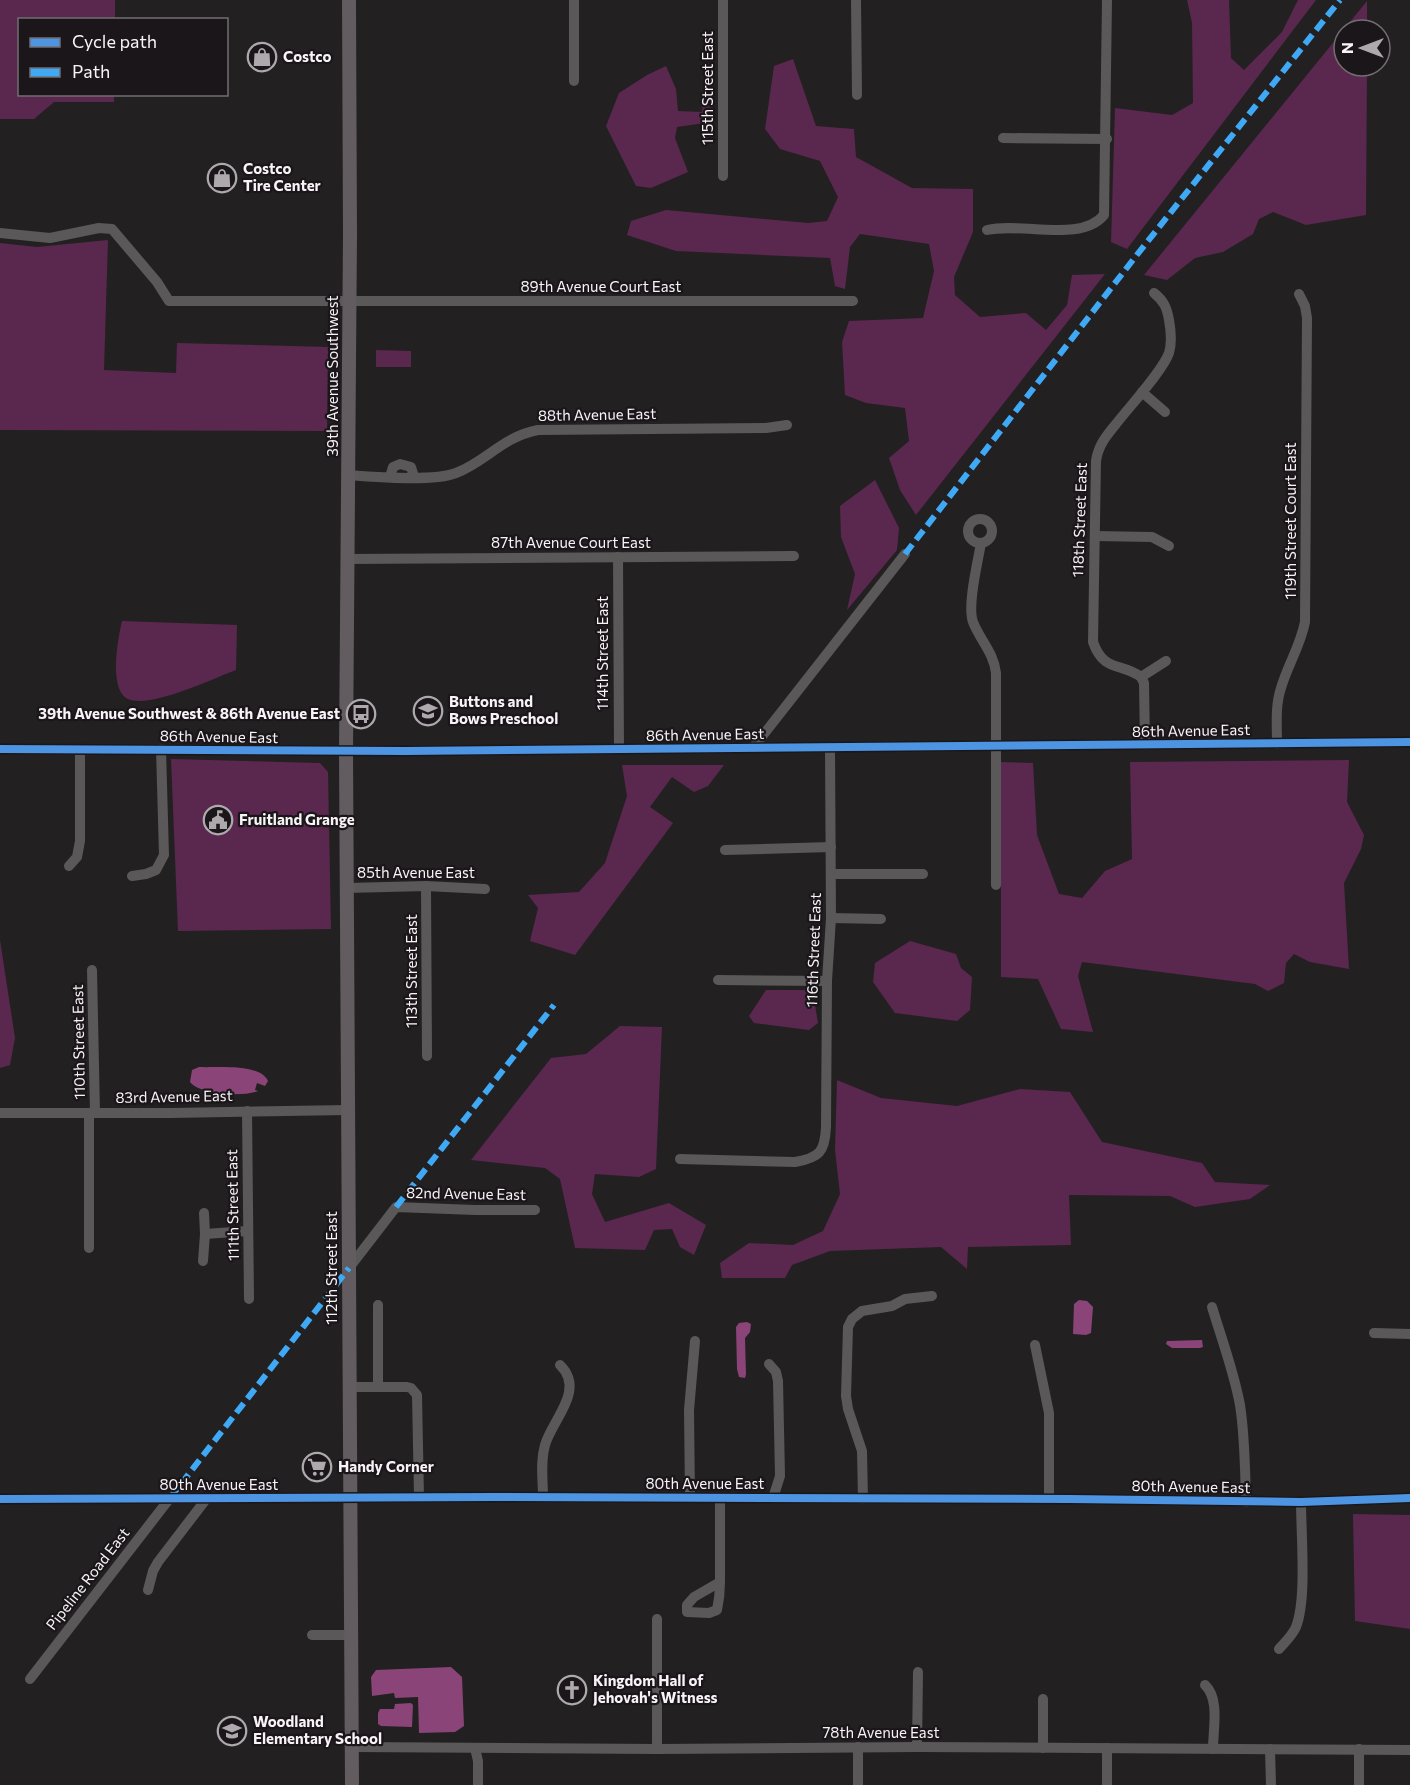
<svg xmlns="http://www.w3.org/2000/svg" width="1410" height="1785" font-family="Commissioner,sans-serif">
<rect width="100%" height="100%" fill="#232022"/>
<g fill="#5a274e">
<path d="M0,0H115V19L20,20V94L114,95V102H54L34,119H0Z"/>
<path d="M1187,0H1229L1231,58L1244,70L1282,32L1298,0H1316L1127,249L1111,242L1115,108L1172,115L1193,103L1192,23Z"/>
<path d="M1367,1V30H1344V66H1367L1366,215L1306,225L1273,212L1259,219L1253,234L1223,252L1195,258L1167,280L1144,275Z"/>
<path d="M793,59L816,126L854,129L856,157L912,188L973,189V232L954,277L955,295L980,317L1026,313L1046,330L1067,305L1072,275L1105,274L916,515L900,490L889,458L909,441L905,408L866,403L845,395L842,342L849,321L923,318L934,271L929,244L860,234L850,247L845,289L835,286L830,258L676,251L627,235L631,221L666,210L808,223L827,221L838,197L820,161L780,149L765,129L774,66Z"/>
<path d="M666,66L676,89L678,111L702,112L703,100L713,99L712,122L677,127L675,138L688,172L651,188L636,186L606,126L619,93L647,75Z"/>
<path d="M108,240L104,370L176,373L177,343L328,347L327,431L0,430V243L37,247Z"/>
<path d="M376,350L411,351V367H376Z"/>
<path d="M875,480L899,528L897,550L847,610L855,574L841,537L840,506Z"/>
<path d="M122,621L237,625L236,670C214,678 146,711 126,698C109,686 118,638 122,621Z"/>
<path d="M171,759L320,763L328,772L331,929L178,931Z"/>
<path d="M1349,760L1347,802L1364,835L1361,849L1344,883L1349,969L1310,962L1294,954L1286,963L1284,983L1268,991L1255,984L1082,962L1078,976L1093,1032L1061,1029L1038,979L1001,977V762L1033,763L1037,835L1059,894L1082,898L1105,871L1132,859L1130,762Z"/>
<path d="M622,765H724L708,786L694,792L672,777L650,807L673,823L575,955L530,941L538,908L528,895L579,892L605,863L627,796Z"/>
<path d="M0,940L15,1038L10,1065L0,1068Z"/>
<path d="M910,941L956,954L961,968L972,977L970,1010L957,1021L895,1013L873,982L875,963Z"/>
<path d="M766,990H805L815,1005L818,1023L809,1030L754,1023L749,1016Z"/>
<path d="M620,1026L662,1027L656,1169L639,1177L595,1174L592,1194L605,1222L669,1203L706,1225L694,1255L680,1247L672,1229L654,1230L645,1250L575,1248L560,1179L545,1168L471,1160L551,1058L586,1054Z"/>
<path d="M837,1080L881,1098L957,1106L1020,1089L1070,1092L1102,1142L1202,1163L1215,1182L1270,1185L1250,1199L1195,1207L1170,1196L1069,1195L1071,1245L968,1247L967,1269L941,1247L830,1251L792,1265L785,1278H722L720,1263L749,1243L793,1245L823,1231L840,1194L835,1150Z"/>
<path d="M1353,1514L1410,1515V1629L1355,1621Z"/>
</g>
<g fill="#8a4478">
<path d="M199,1067C217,1068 260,1063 268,1081L265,1086L257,1083L255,1090L258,1091C243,1097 200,1095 190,1082L192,1070Z"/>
<path d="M1079,1300L1087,1301L1093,1307L1091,1333L1086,1335L1073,1334L1074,1304Z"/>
<path d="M747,1322L751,1324L750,1332L745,1338L746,1374L745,1378L739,1377L737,1369L736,1327L739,1323Z"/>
<path d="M1202,1340L1203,1347L1200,1348H1172L1166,1344L1167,1341Z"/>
<path d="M451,1667L462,1677L464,1726L455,1732L419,1733L418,1697L395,1698L394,1693L372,1696L371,1677L376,1670Z"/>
<path d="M411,1703L413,1705L412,1727L381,1726L378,1724V1713L380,1709H394L395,1704Z"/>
</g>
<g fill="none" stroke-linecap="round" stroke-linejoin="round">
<g stroke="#5a5859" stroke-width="10">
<path d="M856,0L857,95"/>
<path d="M574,81V0"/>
<path d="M1003,138L1107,139"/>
<path d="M723,176V0"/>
<path d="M987,230C1022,222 1081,243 1104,215L1107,0"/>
<path d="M0,233L50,238L99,228L112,229L157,282L169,301H853"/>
<path d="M1142,392L1165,412"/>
<path d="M348,475C374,477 433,482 456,473C487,461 502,437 538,430L766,428L787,425"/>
<path d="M390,477L393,467L400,464L411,467L414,477"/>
<circle cx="980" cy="531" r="12"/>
<path d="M1095,536L1152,537L1169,546"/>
<path d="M981,543C978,561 967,606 973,622C980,640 994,653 996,673V885"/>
<path d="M618,557L619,749"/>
<path d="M348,559L794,556"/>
<path d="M1141,677C1121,662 1104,673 1093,642L1096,461C1098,446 1106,436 1116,424C1129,407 1162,372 1169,353C1172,343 1171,331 1169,320C1167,308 1164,301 1154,293"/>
<path d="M1141,677L1144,683L1145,745"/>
<path d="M1141,677L1166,661"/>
<path d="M1277,744C1277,725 1275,706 1281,688C1288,664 1300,647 1305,622L1307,318L1305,306L1299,294"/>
<path d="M753,748L905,554"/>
<path d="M0,749L405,751L1410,742"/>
<path d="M725,850L831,847"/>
<path d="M69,866L77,857L80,841V750"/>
<path d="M831,874H923"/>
<path d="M132,876L146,874L156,870L164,855L161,749"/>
<path d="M426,886L427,1056"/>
<path d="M347,888L426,886L485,889"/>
<path d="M831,918L881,919"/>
<path d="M92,970L95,1113"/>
<path d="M718,980L827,981"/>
<path d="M247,1111L249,1299"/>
<path d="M0,1113H171L348,1110"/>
<path d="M680,1159L795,1162C819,1158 825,1152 826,1127L827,981L831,918L830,747"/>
<path d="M204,1213L205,1234L248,1231"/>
<path d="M89,1248V1113"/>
<path d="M203,1261L205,1234"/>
<path d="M349,1268L396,1207L475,1210H535"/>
<path d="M378,1305V1387"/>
<path d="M1212,1307C1222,1340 1234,1372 1240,1405C1245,1437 1245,1469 1246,1502"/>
<path d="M1374,1333L1410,1334"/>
<path d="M1035,1345L1049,1413V1499"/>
<path d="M769,1364L776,1372L778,1381L780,1476L773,1498"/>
<path d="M350,1387H407L411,1388L417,1395L419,1497"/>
<path d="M543,1497C543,1480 540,1462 545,1445C552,1420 586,1390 560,1365"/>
<path d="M690,1498L689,1410L695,1341"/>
<path d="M720,1498V1582C720,1592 719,1601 717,1610L709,1613L687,1612V1605L694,1597L720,1582"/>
<path d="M0,1499L493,1497L1070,1499L1301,1502L1410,1498"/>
<path d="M863,1499L862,1451L848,1409L846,1396L848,1327L852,1319L862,1311L892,1306L905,1299L932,1296"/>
<path d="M148,1590L153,1571L158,1562L207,1498"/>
<path d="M657,1619V1749"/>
<path d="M312,1635H352"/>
<path d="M1279,1649C1285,1642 1292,1636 1296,1627C1307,1599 1301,1535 1301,1502"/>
<path d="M30,1679L170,1498"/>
<path d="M1205,1685C1220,1699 1213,1729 1213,1749"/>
<path d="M1043,1699V1748"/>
<path d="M353,1747L657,1749L917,1747L1410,1750"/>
<path d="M858,1747V1785"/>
<path d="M917,1747L918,1672"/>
<path d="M475,1748L478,1761V1785"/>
<path d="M1107,1748V1785"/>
<path d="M1270,1749L1271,1785"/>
<path d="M1359,1749V1785"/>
</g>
<path stroke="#625b5f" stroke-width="14" d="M349,0L350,234L346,752L352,1785"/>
<g stroke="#3fa9f5" stroke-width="6" stroke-dasharray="12 6" stroke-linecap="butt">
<path d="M905,554L1136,256L1340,0"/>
<path d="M396,1207L554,1005"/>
<path d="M170,1498L349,1268"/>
</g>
<g stroke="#1a1619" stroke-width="11">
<g id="cycleway">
<path d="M0,749L405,751L1410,742"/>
<path d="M0,1499L493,1497L1070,1499L1301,1502L1410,1498"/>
</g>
</g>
<use href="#cycleway" stroke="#4d94e3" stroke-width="8"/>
</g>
<defs>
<g id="shop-ring" transform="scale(1.5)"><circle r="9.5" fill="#1a1619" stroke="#ada9ac" stroke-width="1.5"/><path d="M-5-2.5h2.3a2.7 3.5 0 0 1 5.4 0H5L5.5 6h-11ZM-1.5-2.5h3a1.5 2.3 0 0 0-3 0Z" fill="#ada9ac"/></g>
<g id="school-ring" transform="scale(1.5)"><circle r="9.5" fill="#1a1619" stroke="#ada9ac" stroke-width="1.5"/><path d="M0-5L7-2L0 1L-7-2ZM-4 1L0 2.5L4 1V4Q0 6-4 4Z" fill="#ada9ac"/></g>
<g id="bus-ring" transform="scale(1.5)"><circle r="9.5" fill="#1a1619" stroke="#ada9ac" stroke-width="1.5"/><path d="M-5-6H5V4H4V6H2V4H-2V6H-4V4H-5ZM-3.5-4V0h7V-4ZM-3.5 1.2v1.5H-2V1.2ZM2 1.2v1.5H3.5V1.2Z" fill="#ada9ac"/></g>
<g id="civic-ring" transform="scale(1.5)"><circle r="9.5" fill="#1a1619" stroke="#ada9ac" stroke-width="1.5"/><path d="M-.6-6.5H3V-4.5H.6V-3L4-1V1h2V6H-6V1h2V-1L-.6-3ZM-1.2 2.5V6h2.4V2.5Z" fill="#ada9ac"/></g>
<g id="supermarket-ring" transform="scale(1.5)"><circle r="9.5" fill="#1a1619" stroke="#ada9ac" stroke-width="1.5"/><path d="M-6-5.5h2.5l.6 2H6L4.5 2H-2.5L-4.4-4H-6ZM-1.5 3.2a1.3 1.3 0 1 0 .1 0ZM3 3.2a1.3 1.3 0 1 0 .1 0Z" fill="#ada9ac"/></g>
<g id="church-ring" transform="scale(1.5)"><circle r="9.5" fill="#1a1619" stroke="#ada9ac" stroke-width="1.5"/><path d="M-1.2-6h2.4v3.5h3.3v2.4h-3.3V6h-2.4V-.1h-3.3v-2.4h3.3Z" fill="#ada9ac"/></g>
</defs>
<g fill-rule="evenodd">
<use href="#shop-ring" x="262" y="57"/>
<use href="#shop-ring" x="222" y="178"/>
<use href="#school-ring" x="428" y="711"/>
<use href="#bus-ring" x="361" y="714"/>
<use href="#civic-ring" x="218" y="820"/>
<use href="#supermarket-ring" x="317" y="1467"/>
<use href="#church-ring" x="572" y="1690"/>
<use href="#school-ring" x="232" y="1731"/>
</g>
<g text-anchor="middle" stroke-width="4.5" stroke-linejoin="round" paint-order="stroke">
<g font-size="15" font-weight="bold" fill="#f7f3f6" stroke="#1a1619" text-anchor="start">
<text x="283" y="62">Costco</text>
<text x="243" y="174">Costco<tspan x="243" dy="17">Tire Center</tspan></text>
<text x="449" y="707">Buttons and<tspan x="449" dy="17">Bows Preschool</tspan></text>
<text x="340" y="719" text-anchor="end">39th Avenue Southwest &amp; 86th Avenue East</text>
<text x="239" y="825">Fruitland Grange</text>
<text x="338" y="1472">Handy Corner</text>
<text x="593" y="1686">Kingdom Hall of<tspan x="593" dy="17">Jehovah's Witness</tspan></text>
<text x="253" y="1727">Woodland<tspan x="253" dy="17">Elementary School</tspan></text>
</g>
<g font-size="15" fill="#f7f3f6" stroke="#1a1619">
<text transform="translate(708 88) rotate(-90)" y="5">115th Street East</text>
<text x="601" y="292">89th Avenue Court East</text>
<text transform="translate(333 376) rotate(-90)" y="5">39th Avenue Southwest</text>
<text transform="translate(597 415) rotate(-1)" y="5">88th Avenue East</text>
<text transform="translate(1080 520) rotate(-88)" y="5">118th Street East</text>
<text transform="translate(1291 521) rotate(-90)" y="5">119th Street Court East</text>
<text x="571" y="548">87th Avenue Court East</text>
<text transform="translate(603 653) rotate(-90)" y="5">114th Street East</text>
<text transform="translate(1191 731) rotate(-1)" y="5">86th Avenue East</text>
<text transform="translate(705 735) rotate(-1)" y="5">86th Avenue East</text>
<text transform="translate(219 737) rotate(1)" y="5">86th Avenue East</text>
<text x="416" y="878">85th Avenue East</text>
<text transform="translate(814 950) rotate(-88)" y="5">116th Street East</text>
<text transform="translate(412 971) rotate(-90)" y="5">113th Street East</text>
<text transform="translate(79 1042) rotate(-91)" y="5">110th Street East</text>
<text transform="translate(174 1097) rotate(-1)" y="5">83rd Avenue East</text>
<text transform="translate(466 1194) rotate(1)" y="5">82nd Avenue East</text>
<text transform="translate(233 1205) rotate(-91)" y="5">111th Street East</text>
<text transform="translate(332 1268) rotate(-90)" y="5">112th Street East</text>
<text x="705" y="1489">80th Avenue East</text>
<text x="219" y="1490">80th Avenue East</text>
<text transform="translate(1191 1487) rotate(1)" y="5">80th Avenue East</text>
<text transform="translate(88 1579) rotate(-52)" y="5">Pipeline Road East</text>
<text x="881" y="1738">78th Avenue East</text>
</g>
</g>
<rect x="18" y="18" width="210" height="78" fill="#1a1619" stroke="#726e71" stroke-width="1.5"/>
<rect x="30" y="38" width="30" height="9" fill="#4d94e3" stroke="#726e71" stroke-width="1.5"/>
<text x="72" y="48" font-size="18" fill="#f7f3f6">Cycle path</text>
<rect x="30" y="68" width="30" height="9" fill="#3fa9f5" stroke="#726e71" stroke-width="1.5"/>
<text x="72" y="78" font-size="18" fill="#f7f3f6">Path</text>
<g transform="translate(1362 48) rotate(270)"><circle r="28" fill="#1a1619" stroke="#726e71" stroke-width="1.5"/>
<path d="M0-4.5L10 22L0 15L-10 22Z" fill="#ada9ac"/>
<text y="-9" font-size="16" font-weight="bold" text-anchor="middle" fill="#f7f3f6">N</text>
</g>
</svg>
